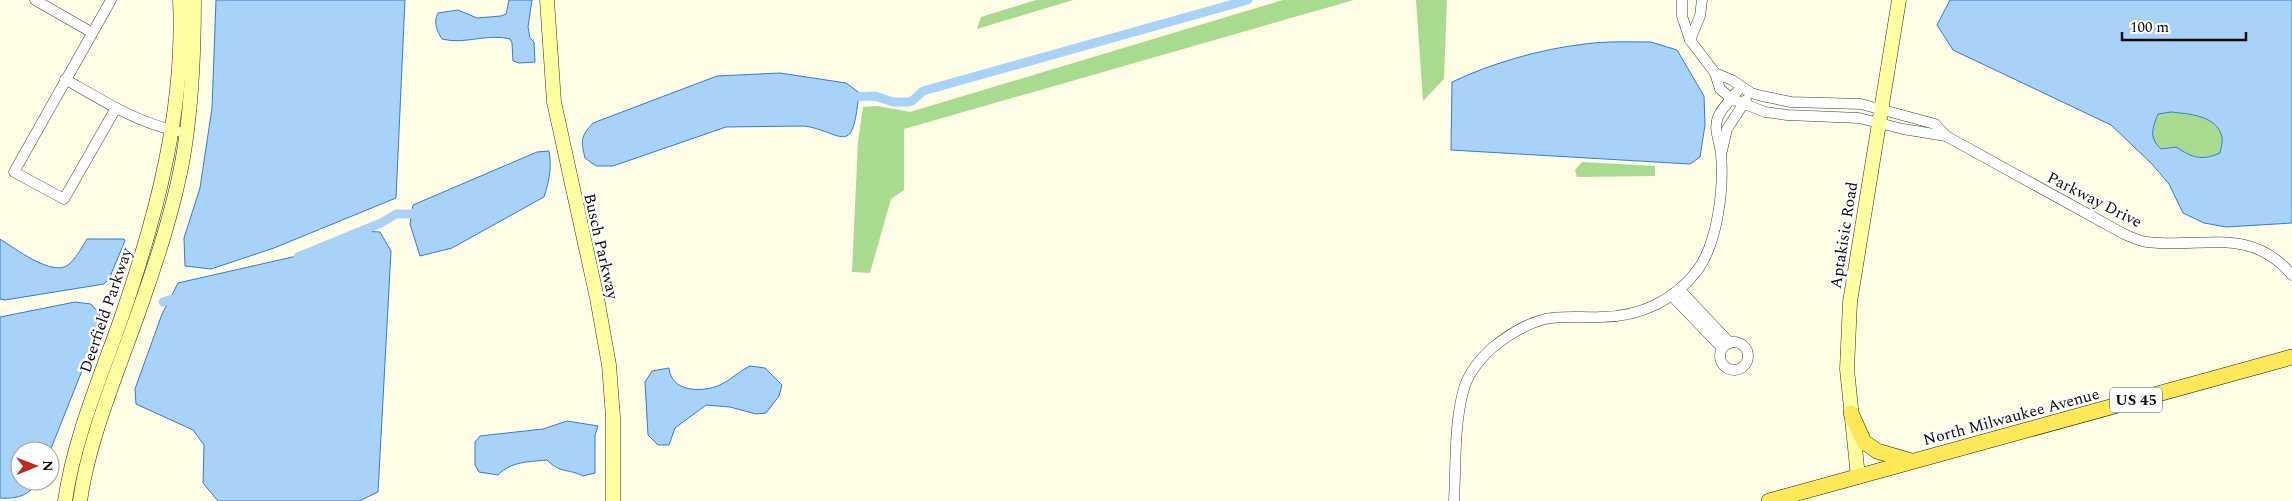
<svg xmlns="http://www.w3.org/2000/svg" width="2292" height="501" font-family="Spectral,serif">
<rect width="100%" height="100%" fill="#fffde6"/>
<g fill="#a8db8f">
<path d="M1036,0H1073L977,29L981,17Z"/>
<path d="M1283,0H1354L904,129V190L891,199L870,273L852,272L858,142L863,107L878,106L910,112Z"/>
<path d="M1416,0H1447L1444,79L1423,101Z"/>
<path d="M2171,112C2188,114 2217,115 2222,137C2223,141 2221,148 2220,153C2201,161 2193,158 2176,147L2161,149C2149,138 2152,129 2158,114Z"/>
<path d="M1582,162L1655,166V176L1577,177L1575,170Z"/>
</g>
<g fill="#a9d2f8" stroke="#2e7ed1" fill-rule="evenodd">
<path d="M216,0H405L396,198L274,248L211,269L185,266L184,238L200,188L212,108Z"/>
<path d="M509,0H532L528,27L530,38L534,42L535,62L519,63L513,61L512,43L510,39C487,33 464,45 442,39C437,31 433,22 438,13L458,10L477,18L501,16L506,14Z"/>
<path d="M1950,0H2292V223L2226,227L2204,223L2183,213L2169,184L2152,164L2111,125L1953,50L1937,25ZM2171,112C2188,114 2217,115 2222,137C2223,141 2221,148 2220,153C2201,161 2193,158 2176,147L2161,149C2149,138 2152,129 2158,114Z"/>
<path d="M1651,42L1677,50L1704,96L1705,125L1700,157L1690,164L1451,150L1452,82C1492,63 1541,49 1585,44C1607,41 1629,42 1651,42Z"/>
<path d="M780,73L846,83L865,97L858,101C852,157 841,132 805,126L726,127L613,166H596L585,158C581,141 580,137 593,123L717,76Z"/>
<path d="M549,151C552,167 549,182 544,197L452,248L420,256L410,224L413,205L537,152Z"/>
<path d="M362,231L380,232L391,251L378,492L359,501H218L203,483L204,445L193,430L136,404L135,389L162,314L178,283L310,253Z"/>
<path d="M0,239C14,248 53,277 68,265C76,259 82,247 87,239H124L125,241L109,279L104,284L5,300L0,299Z"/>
<path d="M75,302L91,304L99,313L101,323L50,451H20V481H38C30,496 16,499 0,498V317Z"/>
<path d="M750,366L765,368L782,385L779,396L766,413L756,414L730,407L706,405L675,428L669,445H658L648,435L645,382L652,371L669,368C671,392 701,393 720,385C731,380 739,371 750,366Z"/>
<path d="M567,421L598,426L595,435V473L583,476C567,468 561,474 547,460C528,462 512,461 498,475L479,472L475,465V442L480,436L543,429Z"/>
</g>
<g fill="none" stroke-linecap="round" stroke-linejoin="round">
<g stroke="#a9d2f8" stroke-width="9">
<path d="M854,97L875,96L893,102H908L912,101L923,91L1248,0"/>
<path d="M298,257L381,223L396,214H412L422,209"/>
<path d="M163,302L179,297"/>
</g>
<g stroke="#3d3d3d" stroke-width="11">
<g id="street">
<path d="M35,0L91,32"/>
<path d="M111,0L14,172L64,199L116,108"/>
<path d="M1682,0V16L1690,40L1715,73L1720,89L1732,99L1765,112L1787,115L1859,118L1903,129L1946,136"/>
<path d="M1690,40L1700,16L1702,0"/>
<path d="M1715,73L1732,80L1751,93L1762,96L1791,102L1861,104L1935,124L1946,136L2124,234C2131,237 2139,241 2147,242C2201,249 2250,225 2292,275"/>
<path d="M65,79C100,99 137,123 177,131"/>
<path d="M1722,151L1727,129L1746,100"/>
<path d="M1679,289L1730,343"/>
<path d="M1671,295L1722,348"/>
<circle cx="1734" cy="356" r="14"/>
<path d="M1454,501C1456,465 1454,427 1463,392C1467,375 1480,359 1492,348C1508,335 1525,324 1545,319C1564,315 1582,318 1601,317C1640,317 1676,300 1699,268C1718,240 1724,187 1721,154C1720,142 1713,129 1718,117C1723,106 1734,96 1741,87"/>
</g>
</g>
<g stroke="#2c2c2c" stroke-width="15">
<g id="secondary">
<path d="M547,0L554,102L597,298L609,365L613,417V501"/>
<path d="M1858,477L1847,369L1850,302L1899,0"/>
<path d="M65,501C74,438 101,376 122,316C157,214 185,109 180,0"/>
<path d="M80,501C89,436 121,364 142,302C158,257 173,210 182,163C192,109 194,54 194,0"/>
</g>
</g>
<g stroke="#1b1b1b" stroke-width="16">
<g id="primary">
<path d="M1851,413L1864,442L1877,451L1911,461"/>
<path d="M1769,501L2292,357"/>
</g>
</g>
<use href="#street" stroke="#fff" stroke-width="10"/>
<use href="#secondary" stroke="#ffffa1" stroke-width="14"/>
<use href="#primary" stroke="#fee858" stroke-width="15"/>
</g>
<g text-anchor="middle" stroke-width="5" stroke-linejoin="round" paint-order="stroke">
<rect fill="#fff" stroke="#545454" stroke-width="1" x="2110" y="387.5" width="52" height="25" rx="4"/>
<g font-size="15" font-weight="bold" fill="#0a0a0a">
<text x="2136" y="405">US 45</text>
</g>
<g font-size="16" fill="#0a0a0a" stroke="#fff">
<text transform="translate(2095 199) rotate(27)" y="6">Parkway Drive</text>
<text transform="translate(1843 235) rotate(-81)" y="6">Aptakisic Road</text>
<text transform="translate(602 246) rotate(77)" y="6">Busch Parkway</text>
<text transform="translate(105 310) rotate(-71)" y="6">Deerfield Parkway</text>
<text transform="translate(2011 416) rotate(-15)" y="6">North Milwaukee Avenue</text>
</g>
</g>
<g transform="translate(35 466) rotate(89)"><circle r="24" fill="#ffffff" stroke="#9d9d9d"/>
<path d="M0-4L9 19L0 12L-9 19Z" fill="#bd291f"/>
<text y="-8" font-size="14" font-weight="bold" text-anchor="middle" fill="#0a0a0a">N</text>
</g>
<path d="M2122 32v8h124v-8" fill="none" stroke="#0a0a0a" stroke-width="2.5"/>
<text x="2130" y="32" font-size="15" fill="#0a0a0a" stroke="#ffffff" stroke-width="4" paint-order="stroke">100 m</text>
</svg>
